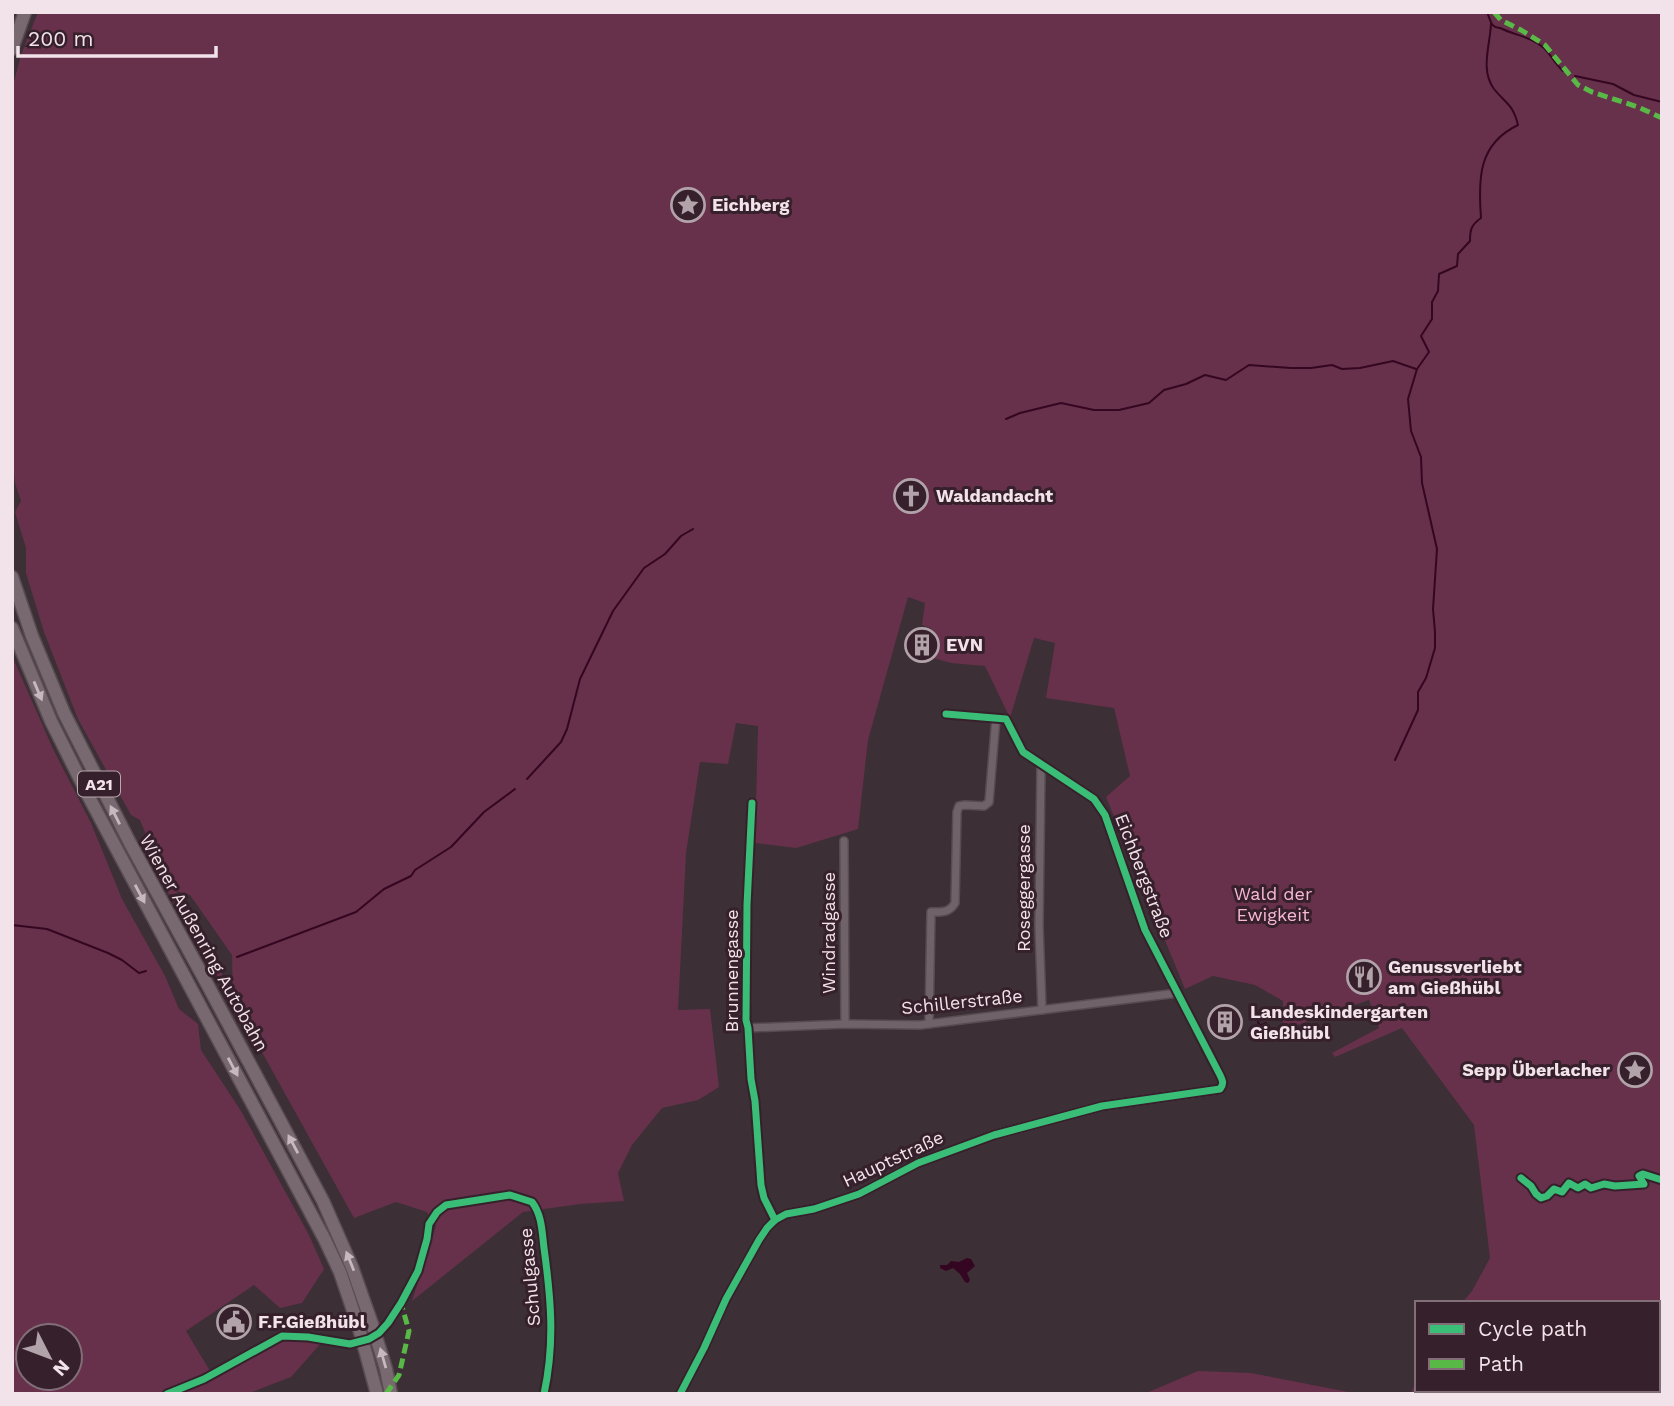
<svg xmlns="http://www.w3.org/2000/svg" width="1674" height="1406" font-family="'Work Sans',sans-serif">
<rect width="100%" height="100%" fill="#3c2f35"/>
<g fill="#67314c" fill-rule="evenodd">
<path d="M38,12H1662V1394H1411L1417,1377V1390H1658V1303H1462L1472,1291L1490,1258L1474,1125L1402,1028L1335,1057L1332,1053L1379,1028L1369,1000L1283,1030V1001L1255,985L1213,976L1185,989L1106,797L1130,776L1114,708L1046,698L1055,643L1034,638L1010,718L985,666L951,663L926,656L931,628L922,625L925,603L908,597L868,740L858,829L796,848L755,843L758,726L736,723L728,764L700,762L686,853L678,1010L710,1009L719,1087L698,1100L662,1108L632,1145L618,1173L624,1201L580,1204L523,1212L412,1301L436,1226L427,1212L396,1202L354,1218L233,1000L232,955L190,895L176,891L220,964L225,989L146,855L151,847L140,820L131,815L78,719L44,632L26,573V548L15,512L21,501L15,483L12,456V89L21,55Z"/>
<path d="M12,656L54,751L91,823L122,899L165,976L179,1009L198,1024L201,1050L241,1111L309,1235L324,1269L302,1303L280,1308L254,1285L186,1331L213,1376L286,1340L322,1342L291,1377L247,1394H12ZM28,1336H70V1378H28Z"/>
<path d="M1198,1371L1251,1373L1359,1394H1144Z"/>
</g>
<path fill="#350621" d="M967,1258L971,1259L975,1266L967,1273L970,1280L968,1283L965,1282L960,1274L953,1268L946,1271L940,1268V1265H947L951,1261L959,1262Z"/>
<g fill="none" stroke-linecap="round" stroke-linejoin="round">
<g stroke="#350621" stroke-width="2">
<path d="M1487,12C1491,21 1490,27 1500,28C1514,35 1532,37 1544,48C1551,55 1555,64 1563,71"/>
<path d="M1575,76L1613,84L1634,95L1662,102"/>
<path d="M1006,419L1020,413L1061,403L1094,410H1119L1149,403L1164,390L1186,384L1205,375L1226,380L1249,365L1291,368H1311L1332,365L1342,369L1360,368L1393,361L1416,369"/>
<path d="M1395,760L1418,710V692L1426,678L1435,648V632L1433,609L1437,549L1422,483L1421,457L1411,431L1408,399L1417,369L1429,352L1421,336L1432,319V302L1438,291L1439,274L1457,266L1458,254L1470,241C1470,230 1471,225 1481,218C1478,179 1478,144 1518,125C1513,104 1506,104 1494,89C1480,70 1490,46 1491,24"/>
<path d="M527,779L561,742L567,729L580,679L613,611L644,568L665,554L681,536L693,529"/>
<path d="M12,925L47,929L108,953L122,960L139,973L146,971"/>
<path d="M237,957L356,912L384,889L411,876L415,870L451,847L484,812L515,789"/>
<path d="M1258,1022L1260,1026L1266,1023"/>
</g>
<g stroke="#584c52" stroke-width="10">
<g id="minor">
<path d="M946,714L1006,719L1023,752L1094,799L1105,815L1145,930L1220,1075L1223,1082L1220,1089"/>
<path d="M1041,765L1039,926L1042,1010"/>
<path d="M752,803L747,905L746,1020L748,1028L751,1079L755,1101L761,1185L764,1198L775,1220"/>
<path d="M844,841L845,1024"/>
<path d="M929,1024L931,912C942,912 949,913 955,903L957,812L959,806L965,805L984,806L989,802L996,718"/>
<path d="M748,1028L845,1024L920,1025L1178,993"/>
<path d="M167,1394L204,1379L282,1336L308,1337L350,1344L369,1339L379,1333L388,1323L401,1303L418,1271L427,1239L429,1224L437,1212L446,1205L510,1195L532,1202C542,1215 542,1232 544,1248C551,1299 555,1343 544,1394"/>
</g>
</g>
<g stroke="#584c52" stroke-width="11">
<path id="tertiary" d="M680,1394L704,1348L726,1299L759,1240L767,1228L775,1220L786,1214L814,1209L859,1194L918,1163L994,1135L1102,1106L1220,1089"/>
</g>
<g stroke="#584c52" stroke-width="15">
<g id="motorway">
<path d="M12,49L25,12"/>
<path d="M12,577L32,636L64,713L130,843L206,982L323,1201L352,1267L372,1324"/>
<path d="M12,628L51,721L91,801L325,1240L340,1272L359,1328"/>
</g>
</g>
<use href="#minor" stroke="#6f6369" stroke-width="7"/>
<use href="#tertiary" stroke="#6f6369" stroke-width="9"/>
<use href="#motorway" stroke="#786870" stroke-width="12"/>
<g stroke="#584c52" stroke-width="15" stroke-linecap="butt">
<g id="motorway-bridge">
<path d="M372,1324L386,1369L391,1394"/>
<path d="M359,1328L377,1394"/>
</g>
</g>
<use href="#motorway-bridge" stroke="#786870" stroke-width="12"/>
<g stroke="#58b947" stroke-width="5" stroke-dasharray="10 5" stroke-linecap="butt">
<path d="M1494,12L1501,20L1521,30L1545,45L1578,85L1592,92L1638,107L1662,118"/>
<path d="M386,1394L399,1375L409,1331L401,1303"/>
</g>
<g stroke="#36202b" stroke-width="11">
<g id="cycleway">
<path d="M752,803L747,905L746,1020L748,1028L751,1079L755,1101L761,1185L764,1198L775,1220"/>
<path d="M1521,1178L1531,1186L1536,1194L1541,1198L1547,1196L1554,1189L1562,1192L1569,1183L1578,1188L1585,1184L1591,1188L1604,1184L1615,1186L1644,1184L1639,1176L1643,1174L1662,1180"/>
<path d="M167,1394L204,1379L282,1336L308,1337L350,1344L369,1339L379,1333L388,1323L401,1303L418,1271L427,1239L429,1224L437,1212L446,1205L510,1195L532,1202C542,1215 542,1232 544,1248C551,1299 555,1343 544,1394"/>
<path d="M680,1394L704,1348L726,1299L759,1240L767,1228L775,1220L786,1214L814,1209L859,1194L918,1163L994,1135L1102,1106L1220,1089C1224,1084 1223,1081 1220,1075L1145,930L1105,815L1094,799L1023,752L1006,719L946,714"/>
</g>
</g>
<use href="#cycleway" stroke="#3abd76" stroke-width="7"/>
</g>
<defs><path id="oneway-solid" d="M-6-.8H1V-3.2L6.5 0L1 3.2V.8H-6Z" transform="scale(1.75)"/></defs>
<g fill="#c7b7bf">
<use href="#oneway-solid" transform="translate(38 691) rotate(67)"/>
<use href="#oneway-solid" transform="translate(115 815) rotate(-117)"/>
<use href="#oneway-solid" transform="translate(140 894) rotate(62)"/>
<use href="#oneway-solid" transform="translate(233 1067) rotate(62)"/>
<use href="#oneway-solid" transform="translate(293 1144) rotate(-118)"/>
<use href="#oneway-solid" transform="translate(350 1261) rotate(-112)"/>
<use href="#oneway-solid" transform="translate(383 1358) rotate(-106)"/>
</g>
<defs>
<g id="sight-ring" transform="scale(1.75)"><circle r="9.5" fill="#36202b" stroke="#b2a3aa" stroke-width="1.5"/><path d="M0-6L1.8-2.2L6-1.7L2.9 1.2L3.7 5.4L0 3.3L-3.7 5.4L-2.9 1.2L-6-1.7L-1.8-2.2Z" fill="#b2a3aa"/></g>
<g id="church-ring" transform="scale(1.75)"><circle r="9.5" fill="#36202b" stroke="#b2a3aa" stroke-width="1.5"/><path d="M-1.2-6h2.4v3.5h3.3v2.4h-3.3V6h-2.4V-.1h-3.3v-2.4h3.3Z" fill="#b2a3aa"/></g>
<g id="building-ring" transform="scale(1.75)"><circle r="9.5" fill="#36202b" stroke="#b2a3aa" stroke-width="1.5"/><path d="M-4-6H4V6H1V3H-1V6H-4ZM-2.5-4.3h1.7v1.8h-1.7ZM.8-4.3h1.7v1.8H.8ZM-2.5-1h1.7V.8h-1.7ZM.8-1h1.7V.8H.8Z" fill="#b2a3aa"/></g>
<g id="restaurant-ring" transform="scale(1.75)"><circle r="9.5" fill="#36202b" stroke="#b2a3aa" stroke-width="1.5"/><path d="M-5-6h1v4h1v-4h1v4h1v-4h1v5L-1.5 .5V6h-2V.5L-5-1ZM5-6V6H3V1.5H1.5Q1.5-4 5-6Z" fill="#b2a3aa"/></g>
<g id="civic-ring" transform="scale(1.75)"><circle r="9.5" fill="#36202b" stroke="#b2a3aa" stroke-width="1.5"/><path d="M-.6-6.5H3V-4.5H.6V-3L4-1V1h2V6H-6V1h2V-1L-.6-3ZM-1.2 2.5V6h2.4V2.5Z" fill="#b2a3aa"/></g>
</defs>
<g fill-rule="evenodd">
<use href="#sight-ring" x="688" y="205"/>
<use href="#church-ring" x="911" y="496"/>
<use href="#building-ring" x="922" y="645"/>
<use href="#restaurant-ring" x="1364" y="977"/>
<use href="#building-ring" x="1225" y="1022"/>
<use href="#sight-ring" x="1635" y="1070"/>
<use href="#civic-ring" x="234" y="1322"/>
</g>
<g text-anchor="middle" stroke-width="6" stroke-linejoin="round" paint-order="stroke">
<rect fill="#36202b" stroke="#baa8b0" stroke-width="2" x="78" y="771.5" width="42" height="25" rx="5"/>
<g font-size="16" font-weight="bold" fill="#f2e2e9">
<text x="99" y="790">A21</text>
</g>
<g font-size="18" font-weight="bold" fill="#f2e2e9" stroke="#36202b" text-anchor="start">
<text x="712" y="211">Eichberg</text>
<text x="936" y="502">Waldandacht</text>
<text x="946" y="651">EVN</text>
<text x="1388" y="973">Genussverliebt<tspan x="1388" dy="21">am Gießhübl</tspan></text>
<text x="1250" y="1018">Landeskindergarten<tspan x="1250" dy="21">Gießhübl</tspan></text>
<text x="1610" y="1076" text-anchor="end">Sepp Überlacher</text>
<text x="258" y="1328">F.F.Gießhübl</text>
</g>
<g font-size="18" fill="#f2e2e9" stroke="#36202b">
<text transform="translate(1144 876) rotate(69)" y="6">Eichbergstraße</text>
<text transform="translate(1024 888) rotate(-90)" y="6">Roseggergasse</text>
<text transform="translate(829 933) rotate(-90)" y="6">Windradgasse</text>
<text transform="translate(204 943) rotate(61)" y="6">Wiener Außenring Autobahn</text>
<text transform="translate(732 971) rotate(-90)" y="6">Brunnengasse</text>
<text transform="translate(962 1002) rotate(-6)" y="6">Schillerstraße</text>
<text transform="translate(893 1159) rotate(-25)" y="6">Hauptstraße</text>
<text transform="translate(530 1277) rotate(-95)" y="6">Schulgasse</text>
</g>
<g font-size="18" fill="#f9b9d6" stroke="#36202b">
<text x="1273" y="900">Wald der<tspan x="1273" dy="21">Ewigkeit</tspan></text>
</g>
</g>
<rect width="1674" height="1406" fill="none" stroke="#f2e2e9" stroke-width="28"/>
<rect x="1415" y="1301" width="245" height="91" fill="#36202b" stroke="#816e77" stroke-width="2"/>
<rect x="1429" y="1324" width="35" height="10" fill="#3abd76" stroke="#816e77" stroke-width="2"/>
<text x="1478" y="1336" font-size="21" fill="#f2e2e9">Cycle path</text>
<rect x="1429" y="1359" width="35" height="10" fill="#58b947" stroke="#816e77" stroke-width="2"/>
<text x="1478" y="1371" font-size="21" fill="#f2e2e9">Path</text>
<g transform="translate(49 1357) rotate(132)"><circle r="33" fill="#36202b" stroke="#816e77" stroke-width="2"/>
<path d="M0-5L12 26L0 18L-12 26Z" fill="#b2a3aa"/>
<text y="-10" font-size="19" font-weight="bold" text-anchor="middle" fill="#f2e2e9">N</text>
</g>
<path d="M18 46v10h198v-10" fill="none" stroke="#f2e2e9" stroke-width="3.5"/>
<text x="28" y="46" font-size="21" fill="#f2e2e9" stroke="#36202b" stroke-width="5" paint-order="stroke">200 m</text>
</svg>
